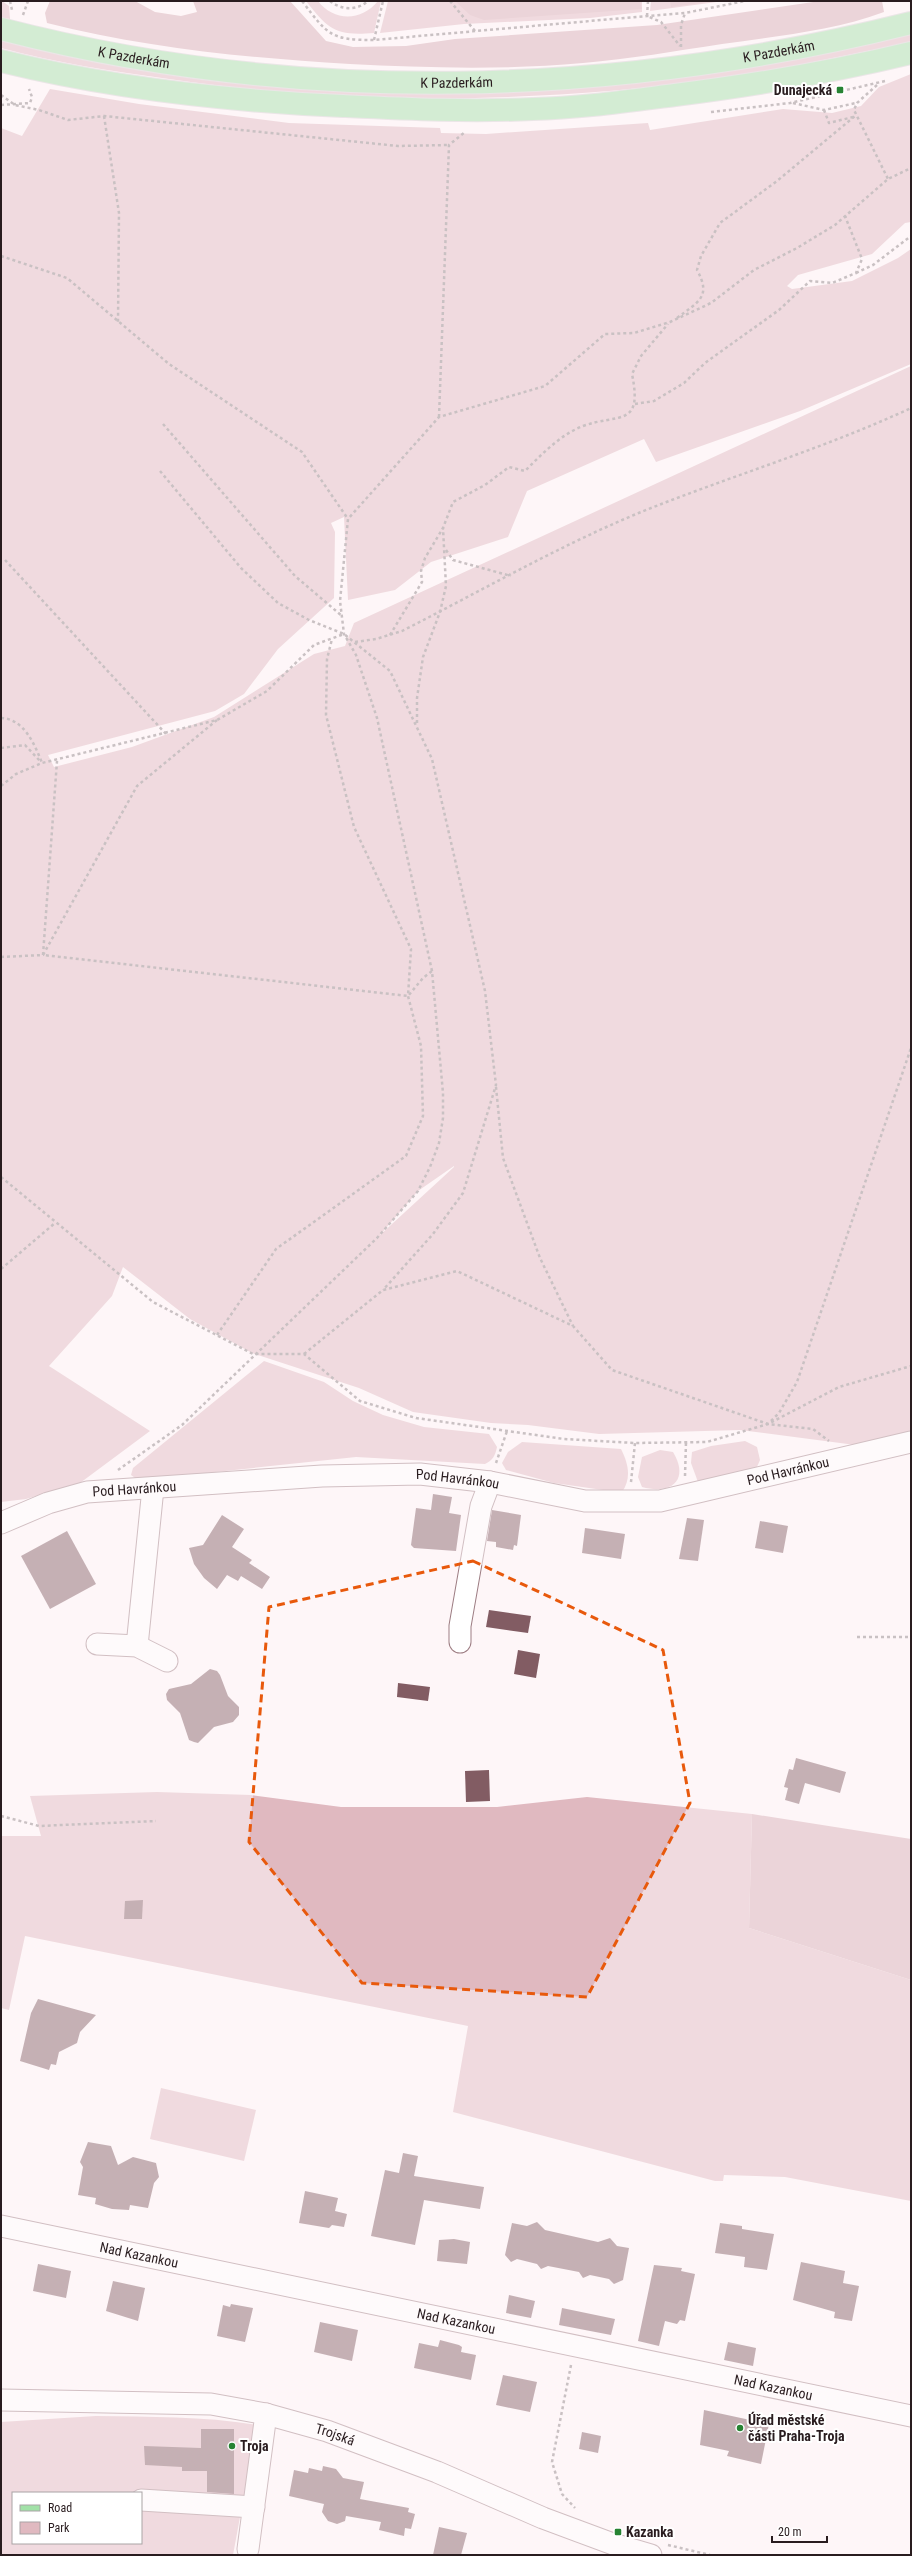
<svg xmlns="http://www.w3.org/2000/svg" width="912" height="2556" font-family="'Roboto Condensed',sans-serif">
<rect width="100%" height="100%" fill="#fef6f8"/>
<g fill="#e0b9c0" fill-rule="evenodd">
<path d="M2,1L9,6L10,19L1,18Z"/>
<path d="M306,1H318C334,22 362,21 378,1H381L374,33C335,36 329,30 306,1Z"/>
<path d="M388,1H642V12L590,18L464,24L380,33Z"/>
<path d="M651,1H724L650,11Z"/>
<path d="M911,32V42C846,55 782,70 716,79C534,104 351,105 169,79C113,71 56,63 1,48V40L40,50L128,67L375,91Z"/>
<path d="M911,74V222L905,223L872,254L798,275L787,286L792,289L852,281L898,258L911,249V364L800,411L656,462L644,439L527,491L508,537L431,562L395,590L348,600L344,517L331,523L335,532L334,598L278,649L244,694L215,711L48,755L54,767L132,747L214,717L314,654L345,646L354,623L911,366V1435L863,1446L740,1430L599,1434L528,1425L491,1423L413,1412L359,1388L252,1353L190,1319L123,1267L112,1296L49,1366L150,1431L80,1483L26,1499L1,1502V128L22,136L50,89L139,104L289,123L440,128L441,133L486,134L648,123L650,130L783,109L832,113L861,106L879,87ZM454,1166V1167L380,1235L418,1191Z"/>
<path d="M264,1361L324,1382L353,1401L383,1415L424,1427L489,1434L497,1447C495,1456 493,1460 485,1464L356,1457L149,1479L138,1480L131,1475L133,1468Z"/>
<path d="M745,1441L757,1447L760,1460L756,1469L698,1482L691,1463L692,1452L711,1446Z"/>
<path d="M522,1442L621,1449C628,1463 632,1478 622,1492H617L554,1483L506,1470L502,1463L508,1452Z"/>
<path d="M660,1450L673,1452C690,1480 671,1495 642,1487L638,1477L642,1457Z"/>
<path d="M157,1792L251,1795L341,1807H497L587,1797L752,1814L749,1928L911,1980V2201L785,2177L724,2175L723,2181H715L453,2112L468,2026L25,1936L9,2010L1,2008V1836H41L30,1796Z"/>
<path d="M161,2088L256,2110L244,2161L150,2139Z"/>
<path d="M96,2416C150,2417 203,2416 257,2425L233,2555H1V2422ZM13,2493H141V2543H13Z"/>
</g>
<g fill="#d6abb3">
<path d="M50,1H135L155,12L181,16L197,12L193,1H290L326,41L353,47L406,46L455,39L657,25L820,1H882L884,12C833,31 776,36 722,44C676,51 630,59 583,63C506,70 427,68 350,64C247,58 147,48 47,23L45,13Z"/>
<path d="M455,1H640L642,9L484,20L470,15Z"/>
<path d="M670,1H715L671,7Z"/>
<path d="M752,1814L911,1839V1980L749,1928Z"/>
</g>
<g fill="#825c63">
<path d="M433,1494L452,1497L449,1513L461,1515L456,1551L414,1548L411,1545L416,1508L431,1510Z"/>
<path d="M492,1510L521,1515L517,1546L514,1545L513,1550L496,1547V1542L487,1541Z"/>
<path d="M222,1515L244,1529L232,1547L252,1560L249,1563L270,1577L262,1589L241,1576L238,1581L227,1575L217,1589L204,1578L194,1564L189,1548L203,1545Z"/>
<path d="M687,1518L704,1520L698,1561L679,1559Z"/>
<path d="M760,1521L788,1526L783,1553L755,1548Z"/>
<path d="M585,1528L625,1534L621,1559L582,1553Z"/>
<path d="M67,1531L96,1584L50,1609L21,1556Z"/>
<path d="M489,1610L531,1616L528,1633L486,1627Z"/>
<path d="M518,1650L540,1654L536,1678L514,1674Z"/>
<path d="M210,1669L217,1671L220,1675L228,1696L239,1707V1715L233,1722L214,1727L198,1743L194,1742L189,1740L180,1713L167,1700L166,1694L169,1689L191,1684Z"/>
<path d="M398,1683L430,1687L428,1701L397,1697Z"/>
<path d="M796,1758L846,1772L840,1793L805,1783L799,1804L785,1800L788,1788L784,1787L789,1769L793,1770Z"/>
<path d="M489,1770L490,1801L466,1802L465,1771Z"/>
<path d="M143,1900L142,1919H124L125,1901Z"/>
<path d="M38,1999L96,2015L80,2032L77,2043L59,2052L56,2065L51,2064L49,2070L20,2061L31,2013Z"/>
<path d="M88,2142L111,2146L118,2165L133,2157L156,2163L159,2177L154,2183L148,2208L130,2205L129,2210L112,2209L95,2204L96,2198L78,2195L83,2167L80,2162Z"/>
<path d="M403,2153L418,2156L414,2176L484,2187L480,2209L424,2200L415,2245L371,2236L385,2170L399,2173Z"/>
<path d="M305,2191L338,2198L335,2211L347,2214L344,2227L332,2225L329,2228L299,2223Z"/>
<path d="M537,2222L545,2230L598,2242L610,2238L617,2246L629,2248L623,2280L614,2284L609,2279L590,2275L583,2278L579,2272L548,2266L541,2269L537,2264L517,2259L511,2262L505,2255L512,2223L527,2226Z"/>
<path d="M720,2223L742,2226V2229L774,2234L767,2270L744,2267L745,2257L715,2253Z"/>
<path d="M454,2239L470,2242L467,2264L437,2261L439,2240Z"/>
<path d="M801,2262L845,2271L843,2283L859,2286L852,2321L834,2318L835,2312L793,2300Z"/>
<path d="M38,2264L71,2271L66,2298L33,2291Z"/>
<path d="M654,2265L682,2268L681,2271L695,2274L685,2321L680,2320L677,2324L665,2321L659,2346L638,2341Z"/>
<path d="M113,2281L145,2288L138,2321L106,2311Z"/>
<path d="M509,2295L535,2301L531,2318L506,2313Z"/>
<path d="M231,2304L253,2308L245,2342L217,2336L223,2305L230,2307Z"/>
<path d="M562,2308L615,2319L611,2335L559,2325Z"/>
<path d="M320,2322L358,2330L352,2361L314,2352Z"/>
<path d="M440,2340L459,2345L462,2347L461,2352L476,2355L471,2380L414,2368L419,2343L438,2347Z"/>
<path d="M728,2342L756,2348L753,2366L724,2360Z"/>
<path d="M503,2375L537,2382L530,2412L496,2405Z"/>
<path d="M704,2410L769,2424L761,2464L727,2456L729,2451L700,2445Z"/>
<path d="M201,2429H234V2494L207,2492V2471H182V2467L145,2465L144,2446L201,2448Z"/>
<path d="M582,2432L601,2436L598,2453L579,2449Z"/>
<path d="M323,2466L336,2469L343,2478L364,2482L360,2499L409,2508L408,2512L415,2514L411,2529L405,2528L404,2536L379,2530L381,2522L346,2516L345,2521L337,2524L328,2521L322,2512L324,2504L289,2496L294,2470L308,2473L309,2468L322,2471Z"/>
<path d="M439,2527L467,2533L461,2555H433Z"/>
</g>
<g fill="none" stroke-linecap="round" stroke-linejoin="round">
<g stroke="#9d7d83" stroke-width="23">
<g id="minor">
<path id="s1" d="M1,1523L48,1503L87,1492L322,1476L420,1474L490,1482L585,1501H660L911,1442"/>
<path d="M460,1642V1626L481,1506L490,1482"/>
<path d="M97,1644L137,1646L167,1661"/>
<path d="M137,1646L153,1488"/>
<path id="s2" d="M1,2226L911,2416"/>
<path id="s3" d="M1,2400L211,2404L266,2414L327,2431L437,2472L543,2518L613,2544L651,2555"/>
<path d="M141,2500L254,2507"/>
<path d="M248,2549L266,2414"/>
</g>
</g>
<g stroke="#d4d2d2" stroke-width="24">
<g id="major">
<path id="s4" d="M1,29C298,106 615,97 911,23"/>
<path d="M1,61C114,89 228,101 343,106C407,109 469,112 533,109C580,108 628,101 675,95C754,85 833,72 911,53"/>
</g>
</g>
<g stroke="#8b8083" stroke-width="2.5" stroke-dasharray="3 3" stroke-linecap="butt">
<path d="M10,1L12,10"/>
<path d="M302,1C328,35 330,40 374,40L647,16L685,13L745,1"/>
<path d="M330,1C341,10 357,11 368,1"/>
<path d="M450,1L475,31"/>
<path d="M648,1L647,16L661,22L680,46"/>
<path d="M23,15L28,1"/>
<path d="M374,40L383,1"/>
<path d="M681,47V25L685,13"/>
<path d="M877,85L857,103L854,110L888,179"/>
<path d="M1,95L15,105L39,110L68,120L104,116L398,146L449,145"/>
<path d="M793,103L824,110L856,103"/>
<path d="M1,105L30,103L32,97L29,89"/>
<path d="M824,110L829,123L853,117"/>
<path d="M711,112L790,103L885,81"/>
<path d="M104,116L119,213L118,322"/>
<path d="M1,256L67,278L169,364L302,452L348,519"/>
<path d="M856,273L873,265L911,236"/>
<path d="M677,318C698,302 712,297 697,270L701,256L720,223L777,181L855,116"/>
<path d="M635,404L654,401L684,383L705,363L779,310L810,281L832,283L856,273L862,259L845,216"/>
<path d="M439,417L449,145L465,132"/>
<path d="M163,424L295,576L342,616"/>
<path d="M160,471L241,568L278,603L309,620L344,634L390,671L432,759L485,991L496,1085L463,1193L433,1234L383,1290"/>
<path d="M446,550L453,560L511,576"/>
<path d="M5,560L166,734"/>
<path d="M390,635L422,582L421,571L425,558L443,528L453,502L485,485L509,467L525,471C542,454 560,435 583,426C619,413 643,428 632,374L641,356L668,324"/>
<path d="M355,642L376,639L402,631C483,590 562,544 646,510C734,475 825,448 911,408"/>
<path d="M1,718C24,719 34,743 42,763"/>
<path d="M217,720L137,786L43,955L408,996L423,978L432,971"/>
<path d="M417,723V698L423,657L440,612L446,586L443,528"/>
<path d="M1,748L25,745L40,761"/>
<path d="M1,786L16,774L42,763L217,720L267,691L314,645L344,634"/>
<path d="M1,957L43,955L57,761"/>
<path d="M496,1087L503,1158L540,1258L573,1326"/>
<path d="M1,1177L153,1302L253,1354H304L360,1401L416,1418L564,1439L635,1443L707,1442L768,1424L839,1387L911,1366"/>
<path d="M1,1269L55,1223"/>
<path d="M217,1335L276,1249L406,1156L423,1116L421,1046L408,996L411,949L354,827L326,715L327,659L332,639"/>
<path d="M304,1354L383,1290L457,1271L573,1326L612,1370L768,1424L813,1429L829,1441"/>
<path d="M771,1421L779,1413L797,1382L911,1048"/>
<path d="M496,1463L507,1431"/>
<path d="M118,1470L182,1425L377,1238L418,1191L430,1167L439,1143L443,1118V1093L432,971L377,718L356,655L344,634L340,601L348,519L439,417L545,386L605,334L634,333L670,322L711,303L754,270L797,248L835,225L888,179L911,168"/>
<path d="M685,1476L686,1442"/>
<path d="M631,1482L635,1443"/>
<path d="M857,1637H911"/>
<path d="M1,1816L39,1826L156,1821"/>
<path d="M571,2365L552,2462L562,2494L575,2508"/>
<path d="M668,2545L710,2555"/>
</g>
<use href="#minor" stroke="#fff" stroke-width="21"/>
<use href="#major" stroke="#a1e1a7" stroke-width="22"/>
</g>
<path d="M0 0H912V2556H0ZM473,1561L663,1650L690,1803L587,1997L362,1983L249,1842L269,1607Z" fill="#fef6f8" fill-opacity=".55" fill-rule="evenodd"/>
<path fill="none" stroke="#e8590c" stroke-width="3" stroke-dasharray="8 5" stroke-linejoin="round" d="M473,1561L663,1650L690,1803L587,1997L362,1983L249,1842L269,1607Z"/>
<g fill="#278333" stroke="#fff" stroke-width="1.5">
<rect x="836" y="86" width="8" height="8" rx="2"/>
<circle cx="740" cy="2428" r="4"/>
<circle cx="232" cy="2446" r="4"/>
<rect x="614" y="2528" width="8" height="8" rx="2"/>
</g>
<g text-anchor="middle" stroke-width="4" stroke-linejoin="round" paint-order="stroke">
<g font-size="14" fill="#291c1f" stroke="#fff">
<text dy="5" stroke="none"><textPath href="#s4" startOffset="784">K Pazderkám</textPath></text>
<text dy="5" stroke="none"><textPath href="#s4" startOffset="136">K Pazderkám</textPath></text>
<text dy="5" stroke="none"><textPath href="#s4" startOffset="460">K Pazderkám</textPath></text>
<text dy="5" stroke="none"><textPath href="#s1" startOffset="799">Pod Havránkou</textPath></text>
<text dy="5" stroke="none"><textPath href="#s1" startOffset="463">Pod Havránkou</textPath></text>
<text dy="5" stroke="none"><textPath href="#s1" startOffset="139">Pod Havránkou</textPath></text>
<text dy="5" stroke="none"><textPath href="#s2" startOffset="141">Nad Kazankou</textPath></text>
<text dy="5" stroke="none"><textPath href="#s2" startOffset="465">Nad Kazankou</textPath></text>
<text dy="5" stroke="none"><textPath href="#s2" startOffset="789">Nad Kazankou</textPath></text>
<text dy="5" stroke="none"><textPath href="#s3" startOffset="338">Trojská</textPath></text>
</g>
<g font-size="14" font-weight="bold" fill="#291c1f" stroke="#fff" text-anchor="start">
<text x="832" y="95" text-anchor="end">Dunajecká</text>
<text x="748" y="2425">Úřad městské<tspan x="748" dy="16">části Praha-Troja</tspan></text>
<text x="240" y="2451">Troja</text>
<text x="626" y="2537">Kazanka</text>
</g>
</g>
<rect width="912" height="2556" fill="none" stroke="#291c1f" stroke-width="4"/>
<rect x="12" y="2492" width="130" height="52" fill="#ffffff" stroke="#a9a4a5"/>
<rect x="20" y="2505" width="20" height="6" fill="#a1e1a7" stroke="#a9a4a5"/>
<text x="48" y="2512" font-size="12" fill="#291c1f">Road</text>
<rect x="20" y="2522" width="20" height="12" fill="#e0b9c0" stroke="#a9a4a5"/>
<text x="48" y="2532" font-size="12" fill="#291c1f">Park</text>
<path d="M772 2536v6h55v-6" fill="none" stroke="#291c1f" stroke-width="2"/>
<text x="778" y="2536" font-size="12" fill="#291c1f" stroke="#ffffff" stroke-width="3" paint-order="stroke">20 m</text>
</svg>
